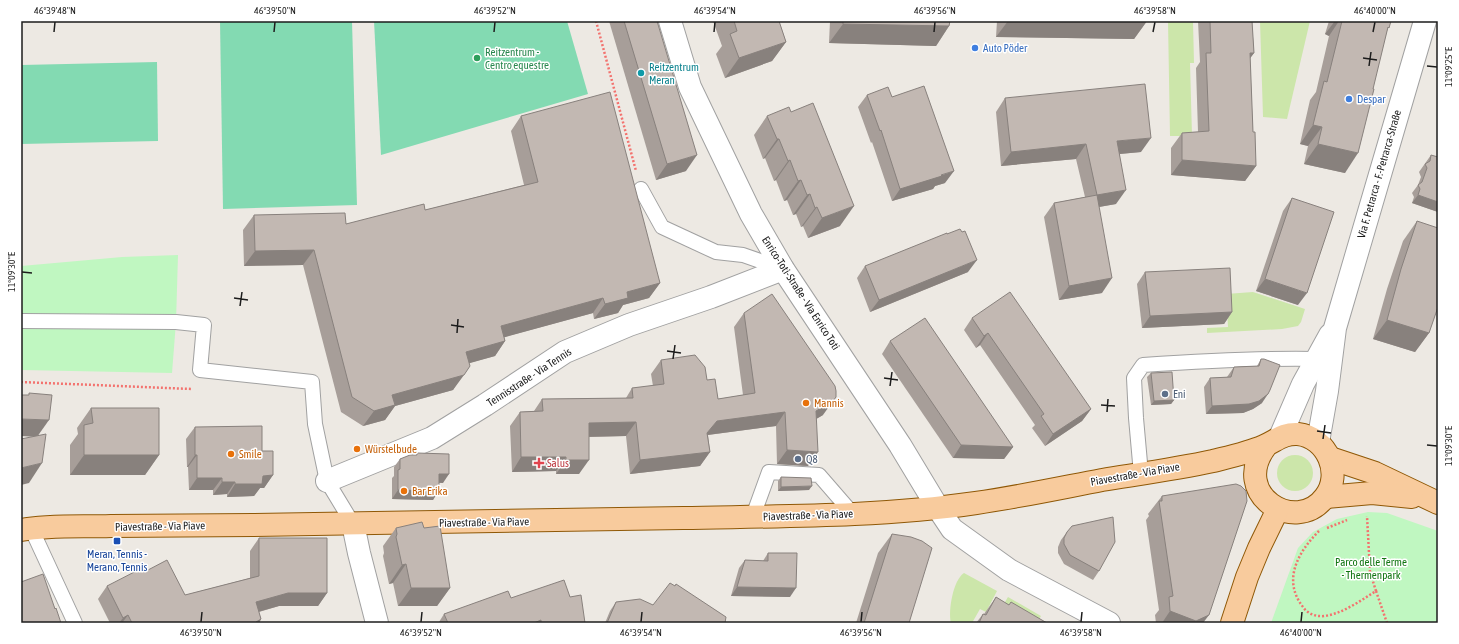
<svg xmlns="http://www.w3.org/2000/svg" width="1459" height="644" font-family="'Asap Condensed',sans-serif">
<rect width="100%" height="100%" fill="#ede9e3"/>
<g fill="#cce6aa">
<path d="M1168,21H1193L1194,63H1190L1192,136H1170Z"/>
<path d="M1260,21H1310L1287,119L1263,117Z"/>
<path d="M1253,292L1305,309L1301,322L1298,326L1282,329L1207,333V328L1228,327L1226,294Z"/>
<circle cx="1295" cy="473" r="18"/>
<path d="M964,573L997,591L986,612L980,609L972,623H951C948,611 953,580 964,573Z"/>
<path d="M1008,597L1041,616L1037,623L999,612Z"/>
</g>
<g fill="#c0f7c1">
<path d="M178,255L176,322L172,373L21,370V266L122,257Z"/>
<path d="M1368,512L1387,513L1438,531V623H1271L1298,548L1313,532L1337,519Z"/>
</g>
<g fill="#83dab2">
<path d="M220,21H352L357,205L223,209Z"/>
<path d="M374,21H567L588,94L381,155Z"/>
<path d="M157,62L158,141L21,144V65Z"/>
</g>
<g fill="none" stroke-linecap="round" stroke-linejoin="round">
<g stroke="#a1a1a1" stroke-width="16">
<g id="service">
<path d="M641,189L662,227L716,252L743,255L783,269"/>
<path d="M21,321L176,322L204,325L200,370L312,382L315,424L327,481L353,524"/>
<path d="M1141,474L1136,418L1134,378L1143,365C1201,361 1258,358 1316,359"/>
<path d="M753,516L769,472L819,475L852,513"/>
<path d="M31,528L75,623"/>
</g>
</g>
<g stroke="#a1a1a1" stroke-width="24">
<g id="minor">
<path d="M670,21L690,87L751,214L783,269L900,445L938,508L952,529L1009,570L1109,623"/>
<path d="M327,481L432,438L485,405L565,352L629,325L711,297L783,269"/>
<path d="M353,524L359,553L377,623"/>
</g>
</g>
<g stroke="#a1a1a1" stroke-width="24">
<g id="tertiary">
<path d="M1280,437L1303,384L1330,335"/>
<path d="M1318,442L1327,391L1335,328L1425,21"/>
</g>
</g>
<g stroke="#8f5806" stroke-width="24">
<g id="primary">
<path d="M1330,458L1375,473L1438,503"/>
<path d="M1326,497L1372,493L1412,497"/>
<path d="M21,530C50,525 81,527 111,526C159,526 206,525 254,525C397,522 540,520 683,518C780,516 879,517 976,503C1018,497 1060,488 1102,480C1139,474 1176,469 1213,461C1229,457 1248,453 1264,446C1276,441 1283,433 1298,434C1327,437 1343,474 1325,497C1296,536 1229,494 1266,446"/>
<path d="M1232,623L1247,577L1259,548L1278,509"/>
</g>
</g>
<g stroke="#f3726e" stroke-width="2.5" stroke-dasharray="2 2" stroke-linecap="butt">
<path d="M596,21L636,171"/>
<path d="M21,382L192,389"/>
<path d="M1327,528L1347,520"/>
<path d="M1319,531C1298,552 1282,580 1303,607C1307,613 1315,617 1324,616C1342,614 1360,601 1376,591L1370,572L1367,516"/>
<path d="M1376,591L1387,623"/>
</g>
<use href="#service" stroke="#fff" stroke-width="14"/>
<use href="#minor" stroke="#fff" stroke-width="22"/>
<use href="#tertiary" stroke="#fff" stroke-width="22"/>
<use href="#primary" stroke="#f8cb9d" stroke-width="22"/>
</g>
<g fill="#a79e99">
<path d="M609,21H657L686,171L656,180Z"/>
<path d="M713,21H779L786,42L772,61L725,78L716,54L722,46Z"/>
<path d="M830,21H950L949,26L936,46L829,43Z"/>
<path d="M997,21H1147L1134,39L996,37Z"/>
<path d="M1198,21H1252L1254,53L1250,58L1253,132L1256,166L1245,181L1171,175V148L1182,133L1198,132L1196,68L1200,62Z"/>
<path d="M1329,21H1391L1387,31L1345,173L1304,164L1308,146L1300,144L1310,100L1316,92L1329,36L1325,34Z"/>
<path d="M867,95L892,97L945,183L935,186L933,189L892,201L872,142L871,143L858,107Z"/>
<path d="M1005,98L1141,152L1120,154L1116,204L1099,207L1102,293L1059,300L1044,217L1054,203L1085,197L1076,159L1001,166L996,112Z"/>
<path d="M521,116L660,283L649,298L623,305L618,313L594,319L593,313L504,337L505,341L495,356L469,363L453,390L395,406L385,420L363,426L341,412L303,265L244,266L243,230L254,215L346,224L425,210L524,185L511,131Z"/>
<path d="M767,116L840,226L808,238L803,226L801,227L796,214L793,215L787,200L784,201L776,180L774,181L765,158L763,159L754,135Z"/>
<path d="M1431,155L1438,212L1412,203L1414,197L1412,193L1418,185L1421,177L1419,172Z"/>
<path d="M1292,198L1298,305L1256,291L1283,211Z"/>
<path d="M1417,221L1429,333L1415,352L1373,339L1387,289L1403,241Z"/>
<path d="M865,266L968,272L870,312L857,278Z"/>
<path d="M1145,272L1232,312L1224,324L1142,328L1137,284Z"/>
<path d="M744,313L823,415L816,419L808,466L777,464L776,426L708,435L710,452L700,466L630,474L626,436L589,437L579,474H556V471L512,472L510,426L520,412L534,411L542,399L626,398L632,388L653,386L651,374L661,360L707,380L718,399L743,395L734,327Z"/>
<path d="M972,318L1091,409L1082,421L1045,446L1032,428L1035,425L980,345L976,348L964,330Z"/>
<path d="M890,341L1013,447L1004,459L953,458L882,354Z"/>
<path d="M1261,359L1262,403L1253,409L1243,413L1206,414L1204,387L1210,378L1227,377L1234,367L1257,366Z"/>
<path d="M1151,373L1174,400L1171,404L1151,405L1147,377Z"/>
<path d="M91,408L159,455L145,475H70V445L78,434L77,428Z"/>
<path d="M195,427L262,451L273,475L264,488H260L254,496L227,497V494L213,495V490H189L188,467H187L186,439Z"/>
<path d="M417,453L443,483H439L433,500L392,499V478L394,476V467L400,459L416,455Z"/>
<path d="M781,477L809,490L778,491V481Z"/>
<path d="M1162,496L1203,623H1156L1155,615L1159,610L1146,520L1149,516L1148,514Z"/>
<path d="M396,528H424L450,588L437,606H398L393,583L389,584L383,556L384,553L383,546Z"/>
<path d="M1067,532L1099,571L1093,580L1064,564L1058,553V547L1061,540Z"/>
<path d="M892,534L909,623H856L878,553Z"/>
<path d="M259,538L327,593L318,606H279L259,612L261,619L259,623H110L98,599L107,586L148,570L185,595L250,578V551Z"/>
<path d="M768,553L790,597L731,596L739,568L745,560L763,561Z"/>
<path d="M570,597L585,623H439V622L444,614L511,598Z"/>
<path d="M996,597L1009,605L1047,623H976L983,614H984Z"/>
<path d="M616,602L653,605L725,623H605L610,611Z"/>
</g>
<g fill="#88817d">
<path d="M1008,21H1147L1134,39L996,37Z"/>
<path d="M1335,21H1339L1329,36L1325,34Z"/>
<path d="M843,24L949,26L936,46L829,43Z"/>
<path d="M786,42L772,61L725,78L739,58Z"/>
<path d="M1250,53H1254L1243,68Z"/>
<path d="M1313,125L1322,127L1308,146L1300,144Z"/>
<path d="M1151,138L1141,152L1108,155L1117,141Z"/>
<path d="M777,139H779L765,158L763,159Z"/>
<path d="M1086,144L1076,159L1001,166L1011,152Z"/>
<path d="M1318,144L1358,153L1345,173L1304,164Z"/>
<path d="M697,155L686,171L656,180L667,164Z"/>
<path d="M790,160L776,180L774,181L788,161Z"/>
<path d="M1182,160L1256,166L1245,181L1171,175Z"/>
<path d="M954,171L945,183L935,186L933,189L892,201L900,189Z"/>
<path d="M801,180L787,200L784,201L798,181Z"/>
<path d="M1126,190L1116,204L1087,209L1097,195Z"/>
<path d="M810,194L796,214L793,215L807,195Z"/>
<path d="M1418,195L1438,202V212L1412,203Z"/>
<path d="M854,206L840,226L808,238L822,218Z"/>
<path d="M817,207L803,226L801,227L815,208Z"/>
<path d="M314,250L303,265L244,266L255,251Z"/>
<path d="M977,260L968,272L870,312L879,300Z"/>
<path d="M1112,278L1102,293L1059,300L1069,286Z"/>
<path d="M1265,279L1307,293L1298,305L1256,291Z"/>
<path d="M660,283L649,298L623,305L618,313L594,319L605,304L627,292Z"/>
<path d="M603,298L593,313L491,341L501,326Z"/>
<path d="M1232,312L1224,324L1142,328L1150,316Z"/>
<path d="M1387,320L1429,333L1415,352L1373,339Z"/>
<path d="M988,333L980,345L976,348L984,336Z"/>
<path d="M505,341L495,356L456,367L466,352Z"/>
<path d="M464,375L453,390L395,406L385,420L363,426L374,411L392,395Z"/>
<path d="M1268,394L1262,403L1253,409L1243,413L1206,414L1212,406Z"/>
<path d="M1174,400L1171,404L1151,405L1154,401Z"/>
<path d="M833,401L823,415L806,425L816,411Z"/>
<path d="M1091,409L1082,421L1045,446L1053,434Z"/>
<path d="M785,412L776,426L707,435V433L717,421Z"/>
<path d="M21,419L49,420L37,437L21,436Z"/>
<path d="M636,422L626,436L579,437L589,423Z"/>
<path d="M961,445L1013,447L1004,459L953,458Z"/>
<path d="M787,450L818,452L808,466L777,464Z"/>
<path d="M710,452L700,466L630,474L640,460Z"/>
<path d="M84,455H159L145,475H70Z"/>
<path d="M195,455H197L188,467H187Z"/>
<path d="M521,457H566L556,471L512,472Z"/>
<path d="M566,460H589L579,474H556Z"/>
<path d="M42,463L29,483L21,485V468Z"/>
<path d="M439,474H449L443,483L433,482Z"/>
<path d="M273,475L264,488H260L254,496L227,497L235,484L263,476Z"/>
<path d="M197,478H222L213,490H189Z"/>
<path d="M222,482H235L227,494L213,495Z"/>
<path d="M812,486L809,490L778,491L781,487Z"/>
<path d="M398,490L439,491L433,500L392,499Z"/>
<path d="M406,564L393,583L389,584L402,565Z"/>
<path d="M737,587L796,588L790,597L731,596Z"/>
<path d="M411,588H450L437,606H398Z"/>
<path d="M288,593H327L318,606H279L247,615L256,602Z"/>
<path d="M1170,611L1209,615L1203,623H1162Z"/>
<path d="M128,615L122,623H119L123,618Z"/>
<path d="M261,619L259,623H256V622Z"/>
</g>
<g fill="#c2b8b2" stroke="#88817d">
<path d="M624,21H657L697,155L667,164Z"/>
<path d="M734,21H779L786,42L739,58L730,34L737,31Z"/>
<path d="M843,21H950L949,26L843,24Z"/>
<path d="M1210,21H1252L1254,53H1250L1253,132H1255L1256,166L1182,160V133L1209,131L1206,53H1211Z"/>
<path d="M1342,21H1391L1389,28L1388,27L1373,89H1374L1358,153L1318,144L1322,127L1313,125L1324,81L1327,82Z"/>
<path d="M1145,84L1151,138L1117,141L1126,190L1097,195L1112,278L1069,286L1054,203L1097,195L1086,144L1011,152L1005,98Z"/>
<path d="M924,86L954,171L941,175L942,176L900,189L881,130L880,131L867,95L888,87L892,97Z"/>
<path d="M610,92L660,283L627,292L628,298L605,304L603,298L501,326L505,341L466,352L470,366L464,375L392,395L395,405L374,411L352,397L314,250L255,251L254,215L345,213L346,224L424,204L425,210L538,182L521,116Z"/>
<path d="M813,103L854,206L822,218L817,207L815,208L810,194L807,195L801,180L798,181L790,160L788,161L779,139H777L767,116L789,107L791,112Z"/>
<path d="M1431,155L1438,157V202L1418,195L1420,189L1418,185L1422,182L1427,168L1425,164L1430,161Z"/>
<path d="M1292,198L1334,212L1307,293L1265,279Z"/>
<path d="M1417,221L1438,228V307L1429,333L1387,320L1401,269Z"/>
<path d="M960,229L962,232L965,231L977,260L879,300L865,266L947,233V234Z"/>
<path d="M1230,268L1232,312L1150,316L1145,272Z"/>
<path d="M1010,292L1091,409L1053,434L1041,416L1044,414L988,333L984,336L972,318Z"/>
<path d="M772,294L835,386L836,391V397L833,401L816,411L818,452L787,450L785,412L717,421L707,433L710,452L640,460L636,422L589,423V460H566V457H521L520,412L543,411L542,399L633,398L632,388L664,384L661,360L695,355L705,367L707,380L715,379L718,399L755,393L744,313Z"/>
<path d="M925,318L1013,447L961,445L903,360L890,341Z"/>
<path d="M1261,359H1264L1280,365L1270,390L1268,394L1259,401L1249,404L1212,406L1210,378L1231,377L1234,367L1259,366Z"/>
<path d="M1172,372L1174,400L1154,401L1151,373Z"/>
<path d="M29,393L52,395L49,420L21,419V395H29Z"/>
<path d="M91,408H159V455H84V425L93,423Z"/>
<path d="M262,426V451H273V475L263,476L262,484H235V482H222V478H197V455H195V427Z"/>
<path d="M46,434L42,463L21,468V439Z"/>
<path d="M417,453L449,454V474H439V491L398,490V470L400,469V459L410,455H417Z"/>
<path d="M781,477L811,478L812,486L781,487Z"/>
<path d="M1236,484L1241,486L1246,491L1247,501L1209,615L1196,621L1170,611L1169,597L1173,596L1159,501H1162V496Z"/>
<path d="M1113,517L1115,542L1099,571L1070,555L1064,544V538L1067,532L1072,526Z"/>
<path d="M422,522L424,528L440,526L450,588H411L406,564L402,565L396,537L397,534L396,528Z"/>
<path d="M892,534L911,537L922,541L932,548L909,623H864Z"/>
<path d="M259,538H327V593H288L256,602L261,619L256,622L257,623H132L128,615L123,618L107,586L146,566L148,570L167,560L185,595L259,576Z"/>
<path d="M768,553H797L796,588L737,587L745,560L768,561Z"/>
<path d="M43,574L55,609L56,608L61,623H21V582Z"/>
<path d="M564,580L570,597L581,595L585,623H541V620L534,623H448L444,614L508,591L511,598Z"/>
<path d="M670,583L675,586L676,584L726,617L725,623H607L616,602L640,599L653,605Z"/>
<path d="M996,597L1009,605L1011,602L1047,623H979L983,614L986,615Z"/>
</g>
<path fill="none" stroke="#1d1d1d" stroke-width="1.5" d="M54,32L55,22M274,32L275,22M494,32L495,22M714,32L715,22M934,32L935,22M1153,32L1155,22M1373,32L1375,22M1363,58L1377,60M1369,66L1371,52M1427,66L1437,67M22,272L32,273M234,298L248,300M240,306L242,292M451,325L464,327M457,333L458,319M667,351L681,353M673,359L675,345M884,378L898,380M890,386L892,372M1101,405L1115,406M1107,412L1108,399M1317,431L1331,433M1323,439L1325,425M1427,445L1437,446M201,622L202,612M421,622L422,612M641,622L642,612M861,622L862,612M1081,622L1082,612M1301,622L1302,612"/>
<g fill="#3f7fe0" stroke="#fff" stroke-width="1.5">
<circle cx="975" cy="48" r="4"/>
<circle cx="1349" cy="99" r="4"/>
</g>
<circle fill="#2e9e5b" stroke="#fff" stroke-width="1.5" cx="477" cy="58" r="4"/>
<circle fill="#0f9aa8" stroke="#fff" stroke-width="1.5" cx="641" cy="73" r="4"/>
<g fill="#5c6f8a" stroke="#fff" stroke-width="1.5">
<circle cx="1165" cy="394" r="4"/>
<circle cx="798" cy="459" r="4"/>
</g>
<g fill="#e8710a" stroke="#fff" stroke-width="1.5">
<circle cx="806" cy="403" r="4"/>
<circle cx="357" cy="449" r="4"/>
<circle cx="231" cy="454" r="4"/>
<circle cx="404" cy="491" r="4"/>
</g>
<path fill="#e0444e" stroke="#fff" stroke-width="1.5" d="M537 457h4v4h4v4h-4v4h-4v-4h-4v-4h4z"/>
<rect fill="#1a4fb4" stroke="#fff" stroke-width="1.5" x="113" y="537" width="8" height="8" rx="2"/>
<g text-anchor="middle" stroke-width="3" stroke-linejoin="round" paint-order="stroke">
<g font-size="11" fill="#366cbe" stroke="#fff" text-anchor="start">
<text x="983" y="52">Auto Pöder</text>
<text x="1357" y="103">Despar</text>
</g>
<g font-size="11" fill="#27864d" stroke="#fff" text-anchor="start">
<text x="485" y="56">Reitzentrum -<tspan x="485" dy="13">Centro equestre</tspan></text>
</g>
<g font-size="11" fill="#0d838f" stroke="#fff" text-anchor="start">
<text x="649" y="71">Reitzentrum<tspan x="649" dy="13">Meran</tspan></text>
</g>
<g font-size="11" fill="#1d1d1d" stroke="#fff">
<text transform="translate(1379 174) rotate(-74)" y="4">Via F. Petrarca - F.-Petrarca-Straße</text>
<text transform="translate(801 293) rotate(57)" y="4">Enrico-Toti-Straße - Via Enrico Toti</text>
<text transform="translate(529 377) rotate(-33)" y="4">Tennisstraße - Via Tennis</text>
<text transform="translate(1135 474) rotate(-10)" y="4">Piavestraße - Via Piave</text>
<text transform="translate(808 515) rotate(-2)" y="4">Piavestraße - Via Piave</text>
<text transform="translate(484 522) rotate(-1)" y="4">Piavestraße - Via Piave</text>
<text transform="translate(160 526) rotate(-1)" y="4">Piavestraße - Via Piave</text>
</g>
<g font-size="11" fill="#4e5e75" stroke="#fff" text-anchor="start">
<text x="1173" y="398">Eni</text>
<text x="806" y="463">Q8</text>
</g>
<g font-size="11" fill="#c56008" stroke="#fff" text-anchor="start">
<text x="814" y="407">Mannis</text>
<text x="365" y="453">Würstelbude</text>
<text x="239" y="458">Smile</text>
<text x="412" y="495">Bar Erika</text>
</g>
<g font-size="11" fill="#be3a42" stroke="#fff" text-anchor="start">
<text x="547" y="467">Salus</text>
</g>
<g font-size="11" fill="#164399" stroke="#fff">
<text x="117" y="558">Meran, Tennis -<tspan x="117" dy="13">Merano, Tennis</tspan></text>
</g>
<g font-size="11" fill="#107511" stroke="#fff">
<text x="1371" y="566">Parco delle Terme<tspan x="1371" dy="13">- Thermenpark</tspan></text>
</g>
</g>
<rect width="1459" height="644" fill="none" stroke="#ffffff" stroke-width="44"/>
<rect x="22" y="22" width="1415" height="600" fill="none" stroke="#1d1d1d" stroke-width="1.5"/>
<g font-size="10" text-anchor="middle" fill="#1d1d1d">
<text x="55" y="14">46°39'48"N</text>
<text x="275" y="14">46°39'50"N</text>
<text x="495" y="14">46°39'52"N</text>
<text x="715" y="14">46°39'54"N</text>
<text x="935" y="14">46°39'56"N</text>
<text x="1155" y="14">46°39'58"N</text>
<text x="1375" y="14">46°40'00"N</text>
<text transform="translate(1448 67) rotate(-90)" y="4">11°09'25"E</text>
<text transform="translate(11 272) rotate(-90)" y="4">11°09'30"E</text>
<text transform="translate(1448 446) rotate(-90)" y="4">11°09'30"E</text>
<text x="201" y="636">46°39'50"N</text>
<text x="421" y="636">46°39'52"N</text>
<text x="641" y="636">46°39'54"N</text>
<text x="861" y="636">46°39'56"N</text>
<text x="1081" y="636">46°39'58"N</text>
<text x="1301" y="636">46°40'00"N</text>
</g>
</svg>
